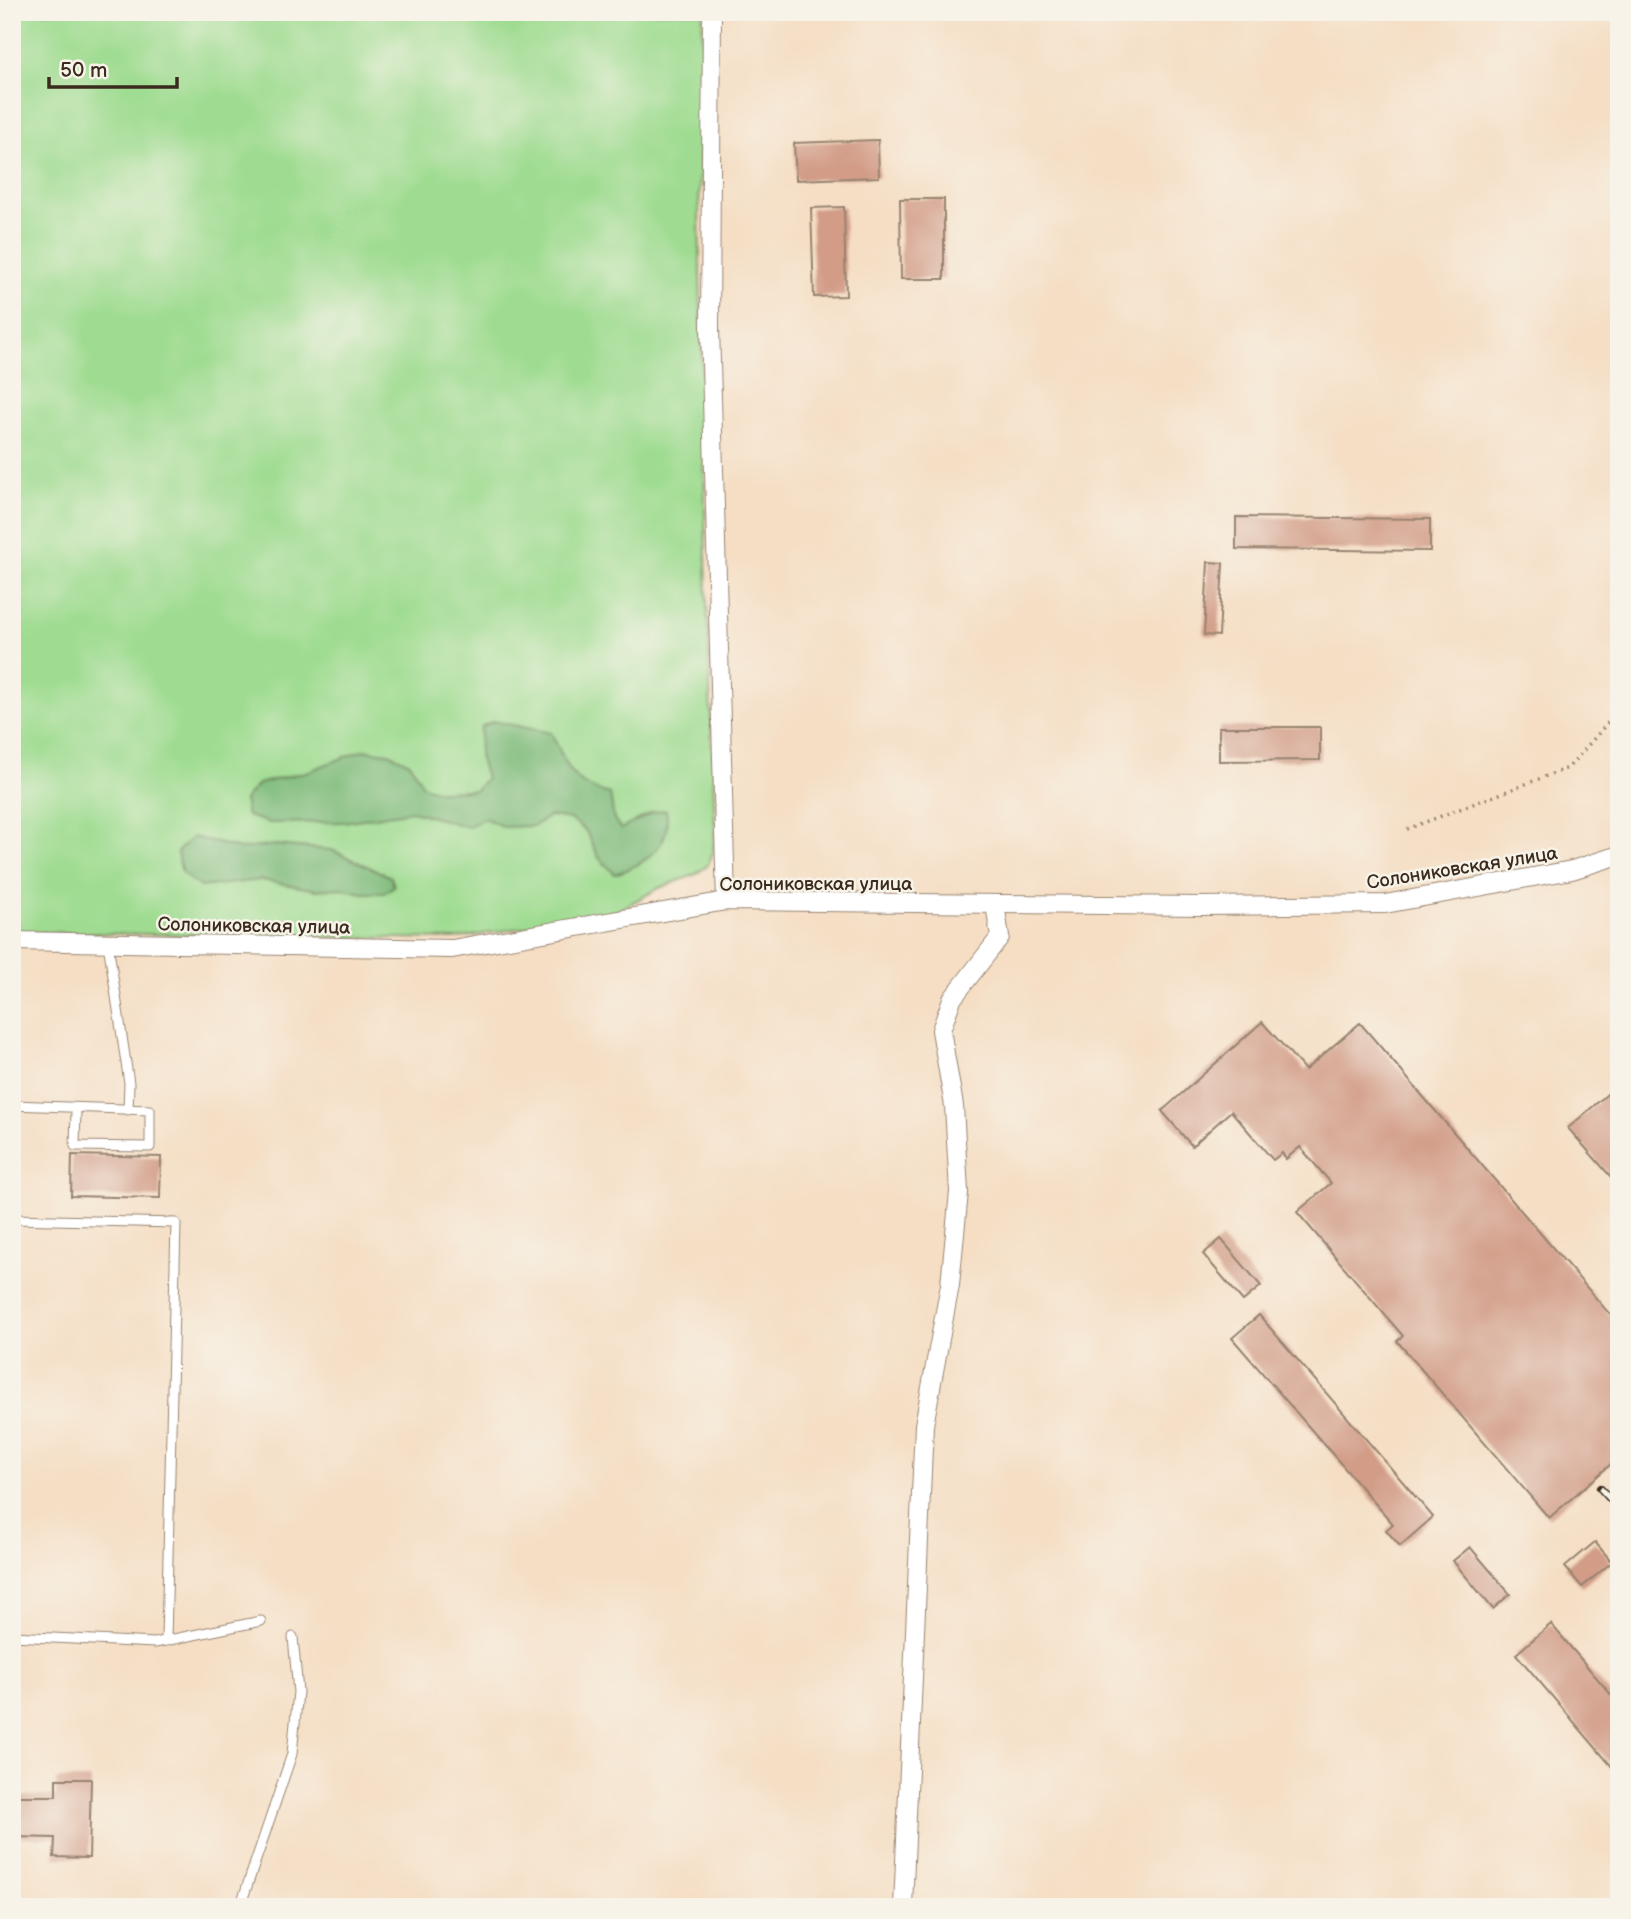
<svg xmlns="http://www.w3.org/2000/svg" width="1631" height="1919" font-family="'Balsamiq Sans',sans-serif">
<rect width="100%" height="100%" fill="#f7f3e8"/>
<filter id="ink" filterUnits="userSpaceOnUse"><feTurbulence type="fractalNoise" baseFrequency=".0143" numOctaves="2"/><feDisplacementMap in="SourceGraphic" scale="14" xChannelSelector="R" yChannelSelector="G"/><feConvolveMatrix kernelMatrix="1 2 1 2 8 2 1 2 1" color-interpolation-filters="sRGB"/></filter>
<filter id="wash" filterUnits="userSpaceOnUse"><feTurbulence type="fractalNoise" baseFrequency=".00686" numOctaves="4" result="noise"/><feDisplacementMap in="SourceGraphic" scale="28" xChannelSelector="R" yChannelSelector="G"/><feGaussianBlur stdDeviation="1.57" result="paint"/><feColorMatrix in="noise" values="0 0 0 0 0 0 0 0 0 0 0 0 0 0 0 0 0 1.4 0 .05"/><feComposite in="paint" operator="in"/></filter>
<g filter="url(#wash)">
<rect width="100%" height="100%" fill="#f5dec4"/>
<path fill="#9fdc91" stroke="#6d8358" stroke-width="2" d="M12,12H703L699,213L707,603L715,828L713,853L707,866L694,875L659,888L615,912L454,939L12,932Z"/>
<g fill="#7fbc7b" stroke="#5d734c" stroke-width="2">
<path d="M493,721L551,733C569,767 569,785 610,794L614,819L621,829L653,812L666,810C673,845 645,865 615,874L599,858L586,831L570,819L550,816L534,826L504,827L484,818L468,827L412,811L344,822L269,823L247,816L244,800L258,784L309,771L363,750L389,753L410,763L423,786L439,791L476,790L486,778L479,756L481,727Z"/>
<path d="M193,837L241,849L276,845L332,850L391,877L394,886L384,893H362L341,888L317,890L261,880L200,887L182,873L177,852Z"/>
</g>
<g id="blocks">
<g fill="#d29c87">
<path d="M878,140L879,177L796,180L794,143Z"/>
<path d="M900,199H944V279H901Z"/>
<path d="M844,207L846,296L814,297L811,208Z"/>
<path d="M1236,517L1430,519V551L1236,549Z"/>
<path d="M1208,562L1223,563L1219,636L1204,635Z"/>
<path d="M1219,727H1320V760L1219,761Z"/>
<path d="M1262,1022L1305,1070L1360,1023L1619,1325V1457L1549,1518L1397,1341L1403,1336L1297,1212L1331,1183L1300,1147L1286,1159L1282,1153L1273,1160L1231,1111L1192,1146L1162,1111Z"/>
<path d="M1619,1084V1186L1568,1128Z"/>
<path d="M72,1155L161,1157L160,1198L71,1196Z"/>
<path d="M1221,1239L1261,1286L1243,1301L1203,1254Z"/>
<path d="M1259,1315L1433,1517L1400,1546L1386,1530L1393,1524L1232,1338Z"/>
<path d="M1595,1542L1612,1562L1582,1587L1565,1567Z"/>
<path d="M1470,1547L1510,1594L1493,1609L1453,1561Z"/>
<path d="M1551,1624L1619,1704V1775L1516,1654Z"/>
<path d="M56,1779H91L89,1858L54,1857L55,1838L12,1837V1796H56Z"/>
</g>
</g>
</g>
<g filter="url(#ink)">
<use href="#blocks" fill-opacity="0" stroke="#988471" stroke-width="2"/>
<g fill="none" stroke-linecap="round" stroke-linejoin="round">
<g stroke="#988471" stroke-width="11">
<g id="lane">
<path d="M108,943L129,1083L128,1110"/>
<path d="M12,1105L150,1110V1147L75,1146L76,1109"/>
<path d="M12,1219L176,1223L166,1641"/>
<path d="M12,1636L155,1643L261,1621"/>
<path d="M240,1907L292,1754L298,1692L293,1637"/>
</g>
</g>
<g stroke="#988471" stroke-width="20">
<g id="street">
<path d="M712,12L710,327L726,901"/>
<path d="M12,941L452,949L726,901L1199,906L1385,904L1572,870L1619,855"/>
<path d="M903,1907L924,1425L950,1285L959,1192L954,1106L941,1030L952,999L1000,937L995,904"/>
</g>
</g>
<path stroke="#988471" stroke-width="3.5" stroke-dasharray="2 5" stroke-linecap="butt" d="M1407,829L1568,768L1619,710"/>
<use href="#lane" stroke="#fff" stroke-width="9"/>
<use href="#street" stroke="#fff" stroke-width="18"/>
<g stroke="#3b2a1e" stroke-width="8">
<path id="rail" d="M1600,1488L1619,1509"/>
</g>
<use href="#rail" stroke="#f7f3e8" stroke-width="5" stroke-dasharray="16" stroke-linecap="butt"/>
</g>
</g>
<g text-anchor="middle" stroke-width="5" stroke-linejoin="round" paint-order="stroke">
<g font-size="19" fill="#3b2a1e" stroke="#f7f3e8">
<text transform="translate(1462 867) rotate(-9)" y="7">Солониковская улица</text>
<text x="816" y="890">Солониковская улица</text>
<text transform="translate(254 925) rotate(1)" y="7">Солониковская улица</text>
</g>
</g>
<rect width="1631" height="1919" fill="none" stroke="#f7f3e8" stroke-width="42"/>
<path d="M49 77v10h128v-10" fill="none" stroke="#3b2a1e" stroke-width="3.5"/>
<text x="60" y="77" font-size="21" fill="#3b2a1e" stroke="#f7f3e8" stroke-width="5" paint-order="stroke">50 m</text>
</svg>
